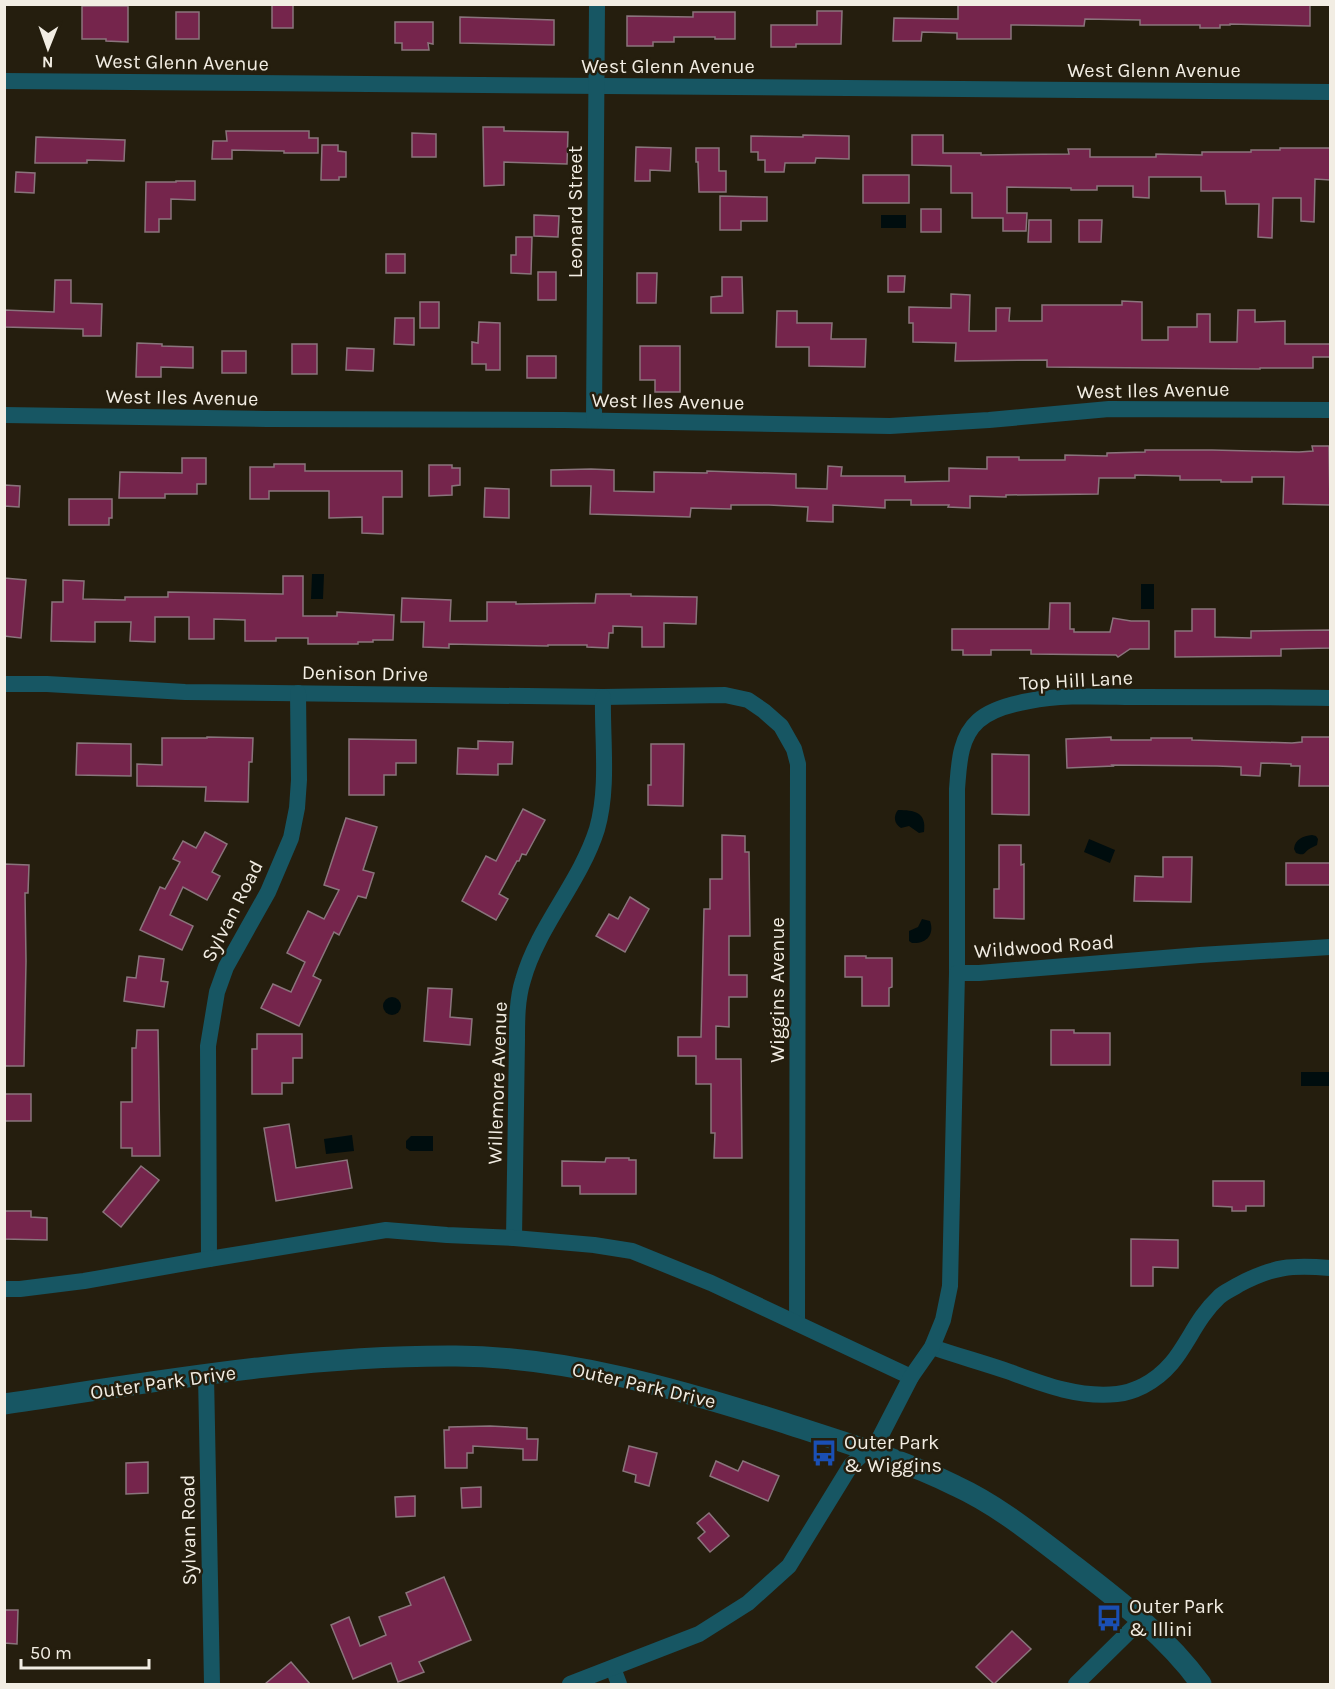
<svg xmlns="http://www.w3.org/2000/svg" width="1335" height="1689" font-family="Karla,sans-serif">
<rect width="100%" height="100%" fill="#251e0e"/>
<g fill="#000d0e">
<rect x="881" y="215" width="25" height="13"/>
<path d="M312,574H324L323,599H311Z"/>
<rect x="1141" y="584" width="13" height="25"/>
<path d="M898,810C914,810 927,812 924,832L919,833L909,826L901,828C894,824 893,816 898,810Z"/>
<path d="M1312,835L1316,836L1318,839L1317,845C1315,846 1313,847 1311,848C1304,851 1306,857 1296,853L1294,849C1295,839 1303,836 1312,835Z"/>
<path d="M1089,839L1115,850L1110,863L1084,852Z"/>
<path d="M922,919L930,921C935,935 926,944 912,943L909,941V931L918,927Z"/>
<circle cx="392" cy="1006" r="9"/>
<rect x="1301" y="1072" width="28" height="14"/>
<path d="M352,1135L354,1151L326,1154L324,1139Z"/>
<path d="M411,1136H433V1151H410L406,1148V1141Z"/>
</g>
<g fill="#75254c" stroke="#8a747c" stroke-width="1.5">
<rect x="272" y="4" width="21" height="24"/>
<path d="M958,4H1310V26L1230,24V25H1220V28H1200V25H1140V20L1085,19L1084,26L1011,25V39H957V33L922,32L921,41H893L894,18L958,19Z"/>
<path d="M82,6H128V42L106,41V39H82Z"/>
<path d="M817,11H842L841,44H796V47H771V25H817Z"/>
<rect x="176" y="12" width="23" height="27"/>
<path d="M693,12H735V39H715V37H674V42H653V46H627V16L693,17Z"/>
<path d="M460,17L554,20V45L460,43Z"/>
<path d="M395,22H433V44L428,43L429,50H402V43H395Z"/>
<path d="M483,127H504V131L568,132L567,164L504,162V185L484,186Z"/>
<path d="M226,131H309V138H318V153H284V151L232,150V159H212L213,141H227Z"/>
<path d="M412,133L436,134V157H412Z"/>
<path d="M803,135L849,136V159L816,158L815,163H785L784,172H765V160H758V152H751V136L803,137Z"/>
<path d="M912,135H943V153H981V155L1069,154L1068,149H1090V157H1156V154L1202,155V152H1251V150H1280V148H1330V180L1315,179L1314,222L1301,221V198H1273L1272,238L1258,237L1259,204H1226L1225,191H1201V177H1149V198L1133,197V186H1097V190H1071V188L1007,187V213H1027L1026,231H1003V218H972V193H951V166L912,165Z"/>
<path d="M36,137L125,140L124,161L87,160V163H35Z"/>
<path d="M322,145H338V151L346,152V177H339V180H321Z"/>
<path d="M636,147L671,148L670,171L650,170V181H635Z"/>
<path d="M696,148H719V171H726V192H699L698,162H696Z"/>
<path d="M16,172L35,173L34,193L15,192Z"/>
<rect x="863" y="175" width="46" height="28"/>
<path d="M176,181H195V200L171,199V219H159V232H145L146,182H176Z"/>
<path d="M720,196L767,197V221H741V230H720Z"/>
<rect x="921" y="209" width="20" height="23"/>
<path d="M534,215L559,216L558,237L534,236Z"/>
<path d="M1029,220H1051V242H1028Z"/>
<path d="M1079,220H1102L1101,242H1079Z"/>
<path d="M516,237H532L531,274L511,273V255H516Z"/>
<rect x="386" y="254" width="19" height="19"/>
<rect x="538" y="272" width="18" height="28"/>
<path d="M637,273H657L656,303H637Z"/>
<path d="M888,276H905L904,292H888Z"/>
<path d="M722,277H742L743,313H711V297L722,296Z"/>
<path d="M55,280H71V303L102,304L101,336H83V329L4,327V310L54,312Z"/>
<path d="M951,294L970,295L969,331H996V308H1010L1009,321H1042V305H1122V301L1142,302V340H1168V327H1197V314H1210V342H1237L1238,310H1255V322L1285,321V344H1330V357H1313V368H1260V369L1047,367V360L955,361L956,343L913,342V323H909V307L951,308Z"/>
<rect x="420" y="302" width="19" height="26"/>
<path d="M777,311H797V323H832L831,339H866L865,367L809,366V347H776Z"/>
<path d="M395,318H414V345L394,344Z"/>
<path d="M479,322L500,323V370H486V364H472V342L478,343Z"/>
<path d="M137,343L162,344V346L193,347V368L161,367V377H136Z"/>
<rect x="292" y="344" width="25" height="30"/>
<path d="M640,346H680V392H655V380H640Z"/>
<path d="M347,348L374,349L373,371L346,370Z"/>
<rect x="222" y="351" width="24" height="22"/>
<rect x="527" y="356" width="29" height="22"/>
<path d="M1312,446H1329L1330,505L1283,504L1284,477H1252V482H1221V480H1180V476L1135,475V478H1099L1098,494L1006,495V497L970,496V508L948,507L949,505H911V500H885V508L833,505V522L807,521L808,507L769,505H731V509L691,508L690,517L590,514L591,486H551V470L591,469L614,470V491L654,492V472L707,473V471L796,474V488L827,489L828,466L842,467L841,476H905V482L949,481V468L987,469V457H1019V460H1065V455L1107,456V453L1145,452V450H1212L1299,452L1313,451Z"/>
<path d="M182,458H206V484H197V494H165V498H119L120,472L182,473Z"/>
<path d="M274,464H305V471H402V497H383V534L362,533V517L329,518V491H269V499H250V467H274Z"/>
<path d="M429,465H452V468H460V485L452,486V495L429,496Z"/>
<path d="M4,485L20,486L19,507L4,506Z"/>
<path d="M485,488L509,489V518L484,517Z"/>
<path d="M69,499H112V518H109V525H69Z"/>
<path d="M283,576H303V616H337V612L394,615L393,640H373V642H358V644H308V638H276V641H245V620L214,619V639H189V617H155V642L130,641L131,622H95V642L51,641L52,602H63V580L84,581L83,599L125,600V597H168V592L283,594Z"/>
<path d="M4,578L26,580L21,638L4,636Z"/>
<path d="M596,594H631V596L697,597L696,624L664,623V647H642V627L613,626V633H609L608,648L587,647V645H548V646L449,644V648L423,647L424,622H401L402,598L451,600L450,621H487V602H516V604L595,603Z"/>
<path d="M1050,603H1070V629H1074V632H1110L1113,618L1131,621H1149V649H1130L1118,657L1116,655L1031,654V650H991V655H963V650H952V629H1049Z"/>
<path d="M1192,609H1215V637L1251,638V631L1330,630V648L1281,649V656L1175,657V631H1192Z"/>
<path d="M207,737L253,738L252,762H249L248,802L205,801L206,787L137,786V764L162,765V738H207Z"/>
<path d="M1111,737V740H1151V738H1192V740L1292,743L1302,742V737H1330V786H1299L1300,766H1291V764L1261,763L1260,776L1241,775V767L1217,766L1112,765L1113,766L1067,768L1066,739Z"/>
<path d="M349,739L416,740V763H396V775H384V795H349Z"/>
<path d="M478,741L513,742L512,764H498V775L457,774L458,748L478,749Z"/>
<path d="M77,743L131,744V776L76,775Z"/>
<path d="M651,744H684L683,806L648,805V785H651Z"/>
<path d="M992,754L1029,755V815L992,814Z"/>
<path d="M523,809L545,820L526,855L522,854L519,861H517L499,894L508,899L496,920L462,901L486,856L496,861Z"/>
<path d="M346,818L377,827L363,870L374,873L366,898L358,896L339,935L334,932L313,976L321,980L299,1026L261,1008L273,984L291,992L305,962L287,953L308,911L324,919L339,890L324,885Z"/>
<path d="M205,832L227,844L212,872L220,876L207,900L183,887L170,915L193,926L182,950L140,930L160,887L165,889L180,862L173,859L183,841L196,848Z"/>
<path d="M722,835L745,836V852H749L750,936H729V975H747V997H729V1027L716,1026V1059H741L742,1158H714L715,1133H711V1084H696V1056H678V1037H701L704,909H710V879H722Z"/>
<path d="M999,845H1021V865L1024,864V919L994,918V889H999Z"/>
<path d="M1163,857H1192L1191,902L1134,901L1135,876L1163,877Z"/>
<rect x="1286" y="863" width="44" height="22"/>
<path d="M4,864L29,865L28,893H25L26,961L24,1066H4Z"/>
<path d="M630,897L649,909L625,952L596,936L609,914L618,919Z"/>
<path d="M139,956L164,959L161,981L168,982L164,1007L124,1001L127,977L136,978Z"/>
<path d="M845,956H866V958H892V987L889,988V1006H862V977H845Z"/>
<path d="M428,988L452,989L450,1017L472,1019L470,1045L424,1041Z"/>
<path d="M137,1030H158L160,1156H132V1148H121V1102H132V1048H136Z"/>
<path d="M1051,1030H1074V1033H1110V1065H1051Z"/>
<path d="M257,1034H302V1058H293V1083H282V1094H252V1049H257Z"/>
<rect x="4" y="1094" width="27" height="27"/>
<path d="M289,1124L296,1168L347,1160L352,1188L276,1201L264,1128Z"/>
<path d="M606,1158H629V1160H636V1194H580V1186H562V1161L605,1162Z"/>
<path d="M141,1166L159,1180L121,1227L103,1212Z"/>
<path d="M1213,1181H1264V1206H1246V1211H1232V1207L1213,1206Z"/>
<path d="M4,1211H31V1217L47,1218V1240L4,1239Z"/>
<path d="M1131,1239L1178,1240V1268L1153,1267V1286H1131Z"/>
<path d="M490,1426L527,1428V1439H538L537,1460H523V1449L473,1446V1453H467V1468H445L444,1430H449V1427Z"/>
<path d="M629,1446L657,1453L649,1486L635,1482L636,1475L623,1471Z"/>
<path d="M716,1461L738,1471L743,1461L779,1476L768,1501L710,1476Z"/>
<path d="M148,1462V1493L126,1494V1463Z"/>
<path d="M481,1487V1507L462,1508L461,1488Z"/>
<path d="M415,1496V1516L396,1517L395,1497Z"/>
<path d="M709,1513L729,1536L710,1552L698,1538L705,1532L697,1523Z"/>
<path d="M444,1577L471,1640L419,1662L424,1672L398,1682L391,1663L353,1679L331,1625L349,1617L360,1646L386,1635L379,1617L411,1605L406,1593Z"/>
<path d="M4,1610H18L17,1644L4,1643Z"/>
<path d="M1012,1631L1031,1649L994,1684L976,1667Z"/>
<path d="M291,1662L310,1684H265Z"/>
</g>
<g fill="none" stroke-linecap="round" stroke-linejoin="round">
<g stroke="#175663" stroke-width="16">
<path d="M4,81L1330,92"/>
<path d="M4,415L267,419L564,420L890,426L989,420L1109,409L1330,410"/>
<path d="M594,420L597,4"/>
<path d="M4,684H47L185,692L603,697L725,695L748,700L764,711L781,726L794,749L798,764L797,1323"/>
<path d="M957,973V789C959,766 959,738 978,721C991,709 1012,704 1029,701C1065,694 1105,697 1143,697C1205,697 1268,697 1330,698"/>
<path d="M514,1238L517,1040C517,1020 517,999 523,980C538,926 580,883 597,829C609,787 602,740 603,697"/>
<path d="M209,1259L208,1046L217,992L226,967L268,892L291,838L297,808L299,780L298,693"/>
<path d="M4,1289H20L84,1281L209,1259L386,1230L447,1235L514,1238L594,1245L632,1251L711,1283L911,1377"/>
<path d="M932,1347C958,1356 984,1363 1010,1372C1045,1385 1079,1398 1117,1394C1126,1393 1135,1390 1143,1386C1185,1364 1187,1327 1219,1297C1224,1292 1232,1289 1238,1285C1273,1266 1292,1265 1330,1268"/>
<path d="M206,1375L212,1684"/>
<path d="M613,1668L619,1684"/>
<path d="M570,1684L699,1634L748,1603L789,1566L851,1465L879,1439L911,1377L932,1347L943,1320L950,1286L957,973H979L1200,955L1330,947"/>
<path d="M1076,1684L1141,1620"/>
</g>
<path stroke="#175663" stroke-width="21" d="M4,1404C154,1382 304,1355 456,1356C569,1357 678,1389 785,1423C843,1442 901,1459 956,1486C995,1504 1029,1531 1063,1557C1112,1595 1165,1634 1201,1684"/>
</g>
<defs>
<g id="bus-bare" transform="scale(2.07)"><path d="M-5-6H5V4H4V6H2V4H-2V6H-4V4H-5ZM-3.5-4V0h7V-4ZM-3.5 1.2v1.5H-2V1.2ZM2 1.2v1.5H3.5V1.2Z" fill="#1a4fb4" stroke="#251e0e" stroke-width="2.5" paint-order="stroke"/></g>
</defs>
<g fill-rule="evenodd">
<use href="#bus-bare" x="824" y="1453"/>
<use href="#bus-bare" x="1109" y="1618"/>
</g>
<g text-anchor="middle" stroke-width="5" stroke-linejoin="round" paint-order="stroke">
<g font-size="20" fill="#f2ede3" stroke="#251e0e">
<text transform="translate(182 62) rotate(1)" y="7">West Glenn Avenue</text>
<text x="668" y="73">West Glenn Avenue</text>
<text x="1154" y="77">West Glenn Avenue</text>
<text transform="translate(575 212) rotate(-90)" y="7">Leonard Street</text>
<text transform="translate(1153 390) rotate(-1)" y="7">West Iles Avenue</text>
<text transform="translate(182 397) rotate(1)" y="7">West Iles Avenue</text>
<text transform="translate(668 401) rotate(1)" y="7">West Iles Avenue</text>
<text transform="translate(365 673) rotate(1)" y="7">Denison Drive</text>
<text transform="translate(1076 680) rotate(-3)" y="7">Top Hill Lane</text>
<text transform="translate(232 911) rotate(-63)" y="7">Sylvan Road</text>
<text transform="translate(1044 946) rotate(-4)" y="7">Wildwood Road</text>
<text transform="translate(777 990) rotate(-90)" y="7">Wiggins Avenue</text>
<text transform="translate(497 1083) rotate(-88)" y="7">Willemore Avenue</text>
<text transform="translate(163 1382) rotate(-8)" y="7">Outer Park Drive</text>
<text transform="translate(644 1385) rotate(13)" y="7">Outer Park Drive</text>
<text transform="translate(188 1530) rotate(-91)" y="7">Sylvan Road</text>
</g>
<g font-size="20" fill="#f2ede3" stroke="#251e0e" text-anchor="start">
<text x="844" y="1449">Outer Park<tspan x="844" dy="23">&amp; Wiggins</tspan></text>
<text x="1129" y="1613">Outer Park<tspan x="1129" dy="23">&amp; Illini</tspan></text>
</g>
</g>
<rect width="1335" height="1689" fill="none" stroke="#f2ede3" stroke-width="12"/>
<g transform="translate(48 48) rotate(181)" stroke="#251e0e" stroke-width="4.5" paint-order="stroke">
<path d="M0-4.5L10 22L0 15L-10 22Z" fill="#f2ede3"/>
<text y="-9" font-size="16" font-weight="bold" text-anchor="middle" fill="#f2ede3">N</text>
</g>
<path d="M21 1659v9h128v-9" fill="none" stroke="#f2ede3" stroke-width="3"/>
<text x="30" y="1659" font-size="18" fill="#f2ede3" stroke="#251e0e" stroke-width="4.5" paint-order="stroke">50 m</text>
</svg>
